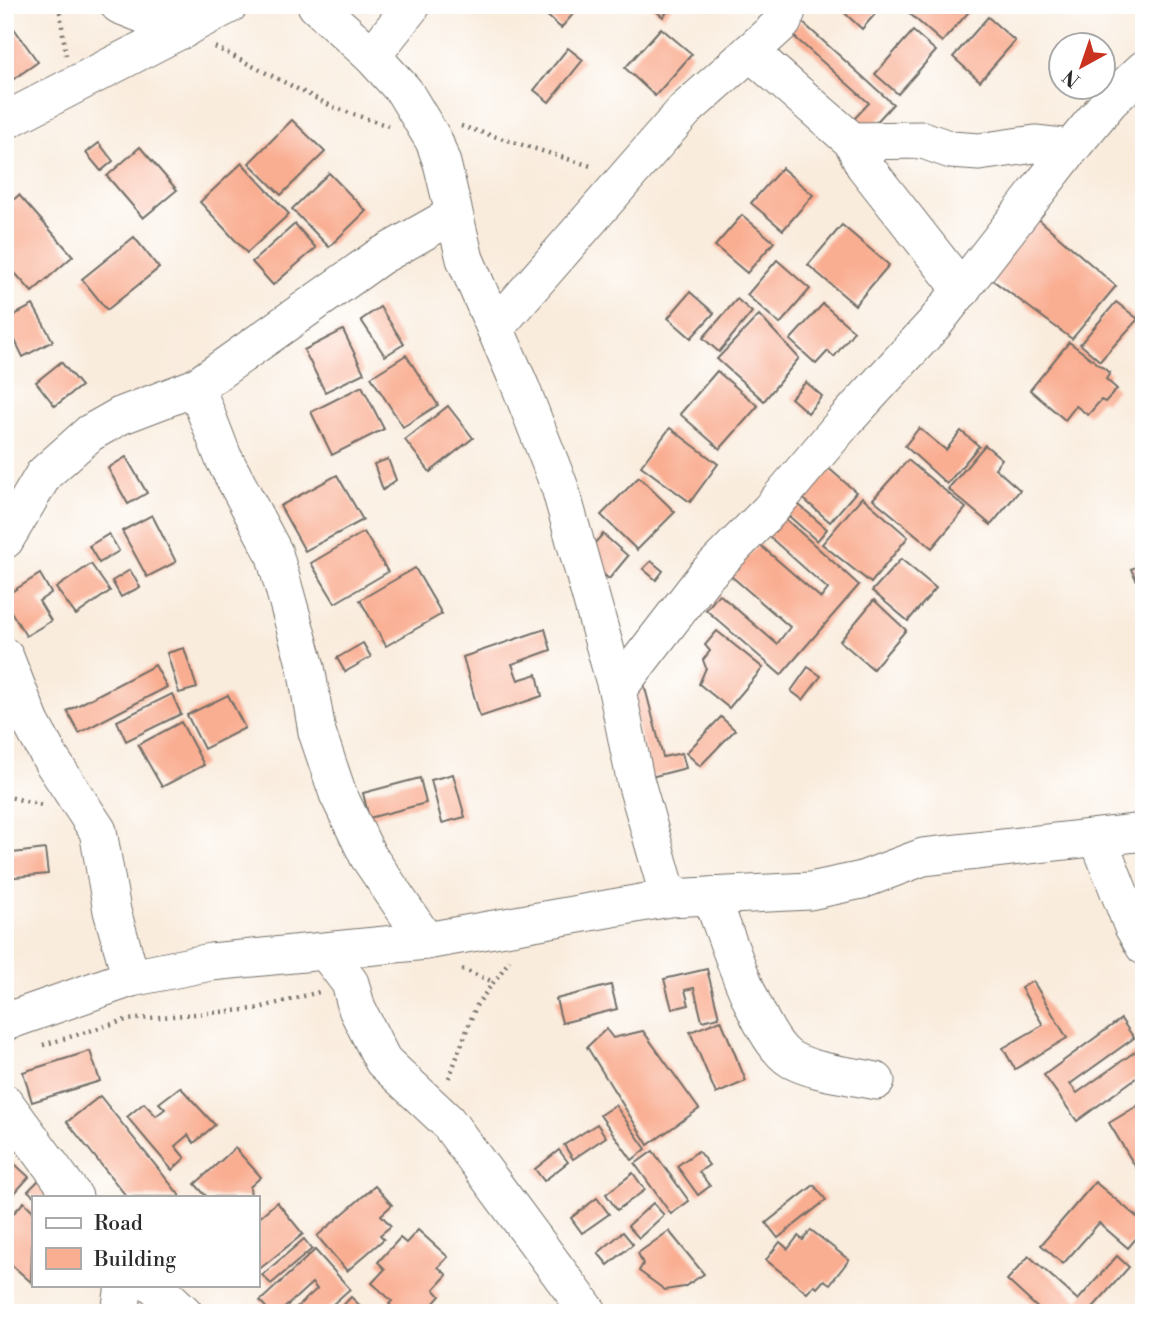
<svg xmlns="http://www.w3.org/2000/svg" width="1149" height="1318" font-family="'Libre Bodoni',serif">
<rect width="100%" height="100%" fill="#fff"/>
<filter id="ink" filterUnits="userSpaceOnUse"><feTurbulence type="fractalNoise" baseFrequency=".0143" numOctaves="2"/><feDisplacementMap in="SourceGraphic" scale="14" xChannelSelector="R" yChannelSelector="G"/><feConvolveMatrix kernelMatrix="1 2 1 2 8 2 1 2 1" color-interpolation-filters="sRGB"/></filter>
<filter id="wash" filterUnits="userSpaceOnUse"><feTurbulence type="fractalNoise" baseFrequency=".00686" numOctaves="4" result="noise"/><feDisplacementMap in="SourceGraphic" scale="28" xChannelSelector="R" yChannelSelector="G"/><feGaussianBlur stdDeviation="1.57" result="paint"/><feColorMatrix in="noise" values="0 0 0 0 0 0 0 0 0 0 0 0 0 0 0 0 0 1.4 0 .05"/><feComposite in="paint" operator="in"/></filter>
<g filter="url(#wash)">
<rect width="100%" height="100%" fill="#f9ecdd"/>
<g id="blocks">
<g fill="#f9ad91">
<path d="M535,5H581L561,28Z"/>
<path d="M649,5H673L663,17Z"/>
<path d="M836,5H883L862,29Z"/>
<path d="M918,5H975L942,42L910,14Z"/>
<path d="M5,16L38,62L5,85Z"/>
<path d="M988,17L1015,41L980,81L953,57Z"/>
<path d="M801,21L893,104L862,138L770,56L776,50L854,119L869,103L790,33Z"/>
<path d="M661,28L692,54L655,96L625,68Z"/>
<path d="M913,31L936,51L898,94L875,74Z"/>
<path d="M568,48L583,60L549,102L534,90Z"/>
<path d="M292,120L325,152L281,195L249,163Z"/>
<path d="M99,143L113,161L101,171L86,153Z"/>
<path d="M140,147L177,190L143,218L107,176Z"/>
<path d="M242,163L289,214L247,253L200,202Z"/>
<path d="M782,168L813,195L783,230L751,203Z"/>
<path d="M329,173L366,211L329,247L292,209Z"/>
<path d="M19,195L73,256L32,292L5,262V207Z"/>
<path d="M742,215L774,242L747,273L715,246Z"/>
<path d="M1035,216L1116,286L1072,339L987,276Z"/>
<path d="M295,224L316,248L273,285L252,262Z"/>
<path d="M842,225L889,265L855,305L808,265Z"/>
<path d="M134,237L159,268L107,310L82,279Z"/>
<path d="M777,260L810,289L780,324L747,295Z"/>
<path d="M690,292L714,313L691,338L668,318Z"/>
<path d="M737,299L752,312L719,352L703,338Z"/>
<path d="M1116,302L1138,319L1100,361L1080,344Z"/>
<path d="M823,304L854,331L834,357L828,351L816,364L790,340Z"/>
<path d="M33,305L53,341L23,357L5,320Z"/>
<path d="M380,307L404,344L385,356L361,320Z"/>
<path d="M759,315L799,358L764,401L717,359Z"/>
<path d="M343,330L364,373L325,392L304,350Z"/>
<path d="M1069,342L1110,373L1106,379L1117,389L1105,402L1101,400L1088,415L1076,406L1065,420L1030,390Z"/>
<path d="M406,355L438,405L403,427L371,377Z"/>
<path d="M61,362L81,386L55,406L36,382Z"/>
<path d="M717,371L758,406L720,449L680,414Z"/>
<path d="M806,382L822,396L808,413L791,398Z"/>
<path d="M362,386L384,429L332,455L311,412Z"/>
<path d="M448,406L473,438L430,472L405,440Z"/>
<path d="M670,428L718,464L690,502L641,466Z"/>
<path d="M919,428L946,450L961,431L979,446L947,484L905,446Z"/>
<path d="M985,445L1002,459L995,468L1020,490L991,525L948,489Z"/>
<path d="M126,457L147,493L128,504L108,468Z"/>
<path d="M388,459L396,480L383,490L374,464Z"/>
<path d="M908,460L966,508L932,548L873,499Z"/>
<path d="M825,465L856,492L830,522L799,495Z"/>
<path d="M337,475L363,520L305,551L280,506Z"/>
<path d="M639,477L675,512L637,550L601,515Z"/>
<path d="M862,497L908,537L871,583L822,544Z"/>
<path d="M791,498L827,529L817,541L781,509Z"/>
<path d="M780,514L859,585L781,675L706,610L719,594L777,644L790,627L731,576L759,544L821,598L828,589L764,532Z"/>
<path d="M152,515L176,562L147,577L122,531Z"/>
<path d="M364,532L388,572L335,603L311,563Z"/>
<path d="M109,534L119,551L99,563L89,546Z"/>
<path d="M603,534L628,556L609,579L583,556Z"/>
<path d="M901,559L936,588L908,621L872,591Z"/>
<path d="M651,561L663,571L656,580L643,569Z"/>
<path d="M1144,563V595L1131,569Z"/>
<path d="M91,564L110,591L76,615L56,588Z"/>
<path d="M415,568L442,614L386,646L360,600Z"/>
<path d="M130,570L140,587L121,597L112,581Z"/>
<path d="M40,574L51,593L39,601L51,621L26,636L5,602V596Z"/>
<path d="M874,600L906,630L873,669L840,641Z"/>
<path d="M545,629L551,650L512,664L518,680L537,674L542,696L480,717L463,657Z"/>
<path d="M717,631L763,668L729,708L699,684L706,668L703,660L710,651L705,645Z"/>
<path d="M363,643L371,657L345,672L337,658Z"/>
<path d="M184,648L197,688L179,693L167,653Z"/>
<path d="M155,665L167,687L79,733L67,711Z"/>
<path d="M808,667L821,676L803,700L791,691Z"/>
<path d="M644,684L663,757L682,753L686,768L651,777L628,688Z"/>
<path d="M172,694L181,714L126,741L117,721Z"/>
<path d="M228,695L245,728L204,749L187,715Z"/>
<path d="M721,717L735,730L700,766L686,753Z"/>
<path d="M181,722L204,765L162,787L138,745Z"/>
<path d="M453,774L465,817L442,823L431,780Z"/>
<path d="M420,778L426,803L369,818L363,793Z"/>
<path d="M45,849L48,874L5,878V854Z"/>
<path d="M707,969L719,1017L702,1021L694,988L685,990L689,1005L672,1009L664,979Z"/>
<path d="M1033,981L1067,1038L1015,1069L1003,1048L1043,1025L1021,988Z"/>
<path d="M611,985L617,1009L562,1023L556,999Z"/>
<path d="M1121,1019L1134,1038L1070,1084L1077,1093L1140,1048L1144,1053V1072L1077,1121L1044,1075Z"/>
<path d="M721,1020L746,1081L716,1094L690,1032Z"/>
<path d="M606,1029L613,1038L643,1031L699,1109L648,1145L587,1047Z"/>
<path d="M90,1051L100,1081L32,1102L23,1072Z"/>
<path d="M180,1087L215,1125L194,1143L188,1135L175,1146L185,1158L172,1170L127,1117L144,1103L156,1116L165,1109L159,1103Z"/>
<path d="M100,1096L180,1196L178,1197H127L67,1122Z"/>
<path d="M1144,1102V1168L1138,1171L1109,1123Z"/>
<path d="M615,1105L646,1149L632,1160L600,1115Z"/>
<path d="M597,1124L606,1137L573,1159L564,1145Z"/>
<path d="M235,1148L261,1177L250,1187L251,1197H207L195,1184Z"/>
<path d="M559,1150L568,1162L544,1181L535,1169Z"/>
<path d="M653,1151L689,1201L671,1214L635,1164Z"/>
<path d="M698,1151L709,1165L699,1172L710,1186L698,1195L677,1166Z"/>
<path d="M5,1155L29,1177L11,1197L5,1191Z"/>
<path d="M633,1173L645,1190L617,1210L606,1194Z"/>
<path d="M39,1180L57,1197H35L28,1191Z"/>
<path d="M1095,1182L1144,1223V1229L1128,1248L1099,1223L1063,1264L1041,1245Z"/>
<path d="M814,1185L826,1200L778,1238L766,1223Z"/>
<path d="M375,1186L392,1205L381,1215L391,1226L380,1235L384,1239L347,1271L317,1236Z"/>
<path d="M597,1198L609,1214L582,1233L571,1218Z"/>
<path d="M24,1202L33,1211L31,1282L5,1259V1222Z"/>
<path d="M277,1202L303,1234L257,1271V1219Z"/>
<path d="M653,1203L664,1215L639,1238L628,1226Z"/>
<path d="M418,1230L448,1257L438,1267L447,1275L434,1289L440,1296L425,1313H398L389,1304L392,1301L372,1283L385,1269L378,1262L400,1238L406,1243Z"/>
<path d="M811,1230L849,1260L830,1284L824,1280L817,1288L814,1285L807,1293L766,1260L780,1242L788,1249L798,1236L803,1240Z"/>
<path d="M669,1231L704,1274L684,1287L665,1290L639,1271L643,1264L638,1253Z"/>
<path d="M623,1232L633,1244L608,1265L598,1253Z"/>
<path d="M304,1239L312,1249L271,1284L262,1275Z"/>
<path d="M315,1250L350,1289L323,1313H290L317,1289L312,1283L279,1313H271L260,1301Z"/>
<path d="M1029,1256L1078,1300L1117,1256L1129,1267L1088,1313H1043L1007,1280Z"/>
<path d="M351,1297L368,1313H336Z"/>
</g>
</g>
</g>
<g filter="url(#ink)">
<use href="#blocks" fill-opacity="0" stroke="#736f69" stroke-width="2"/>
<g fill="none" stroke-linecap="round" stroke-linejoin="round">
<g stroke="#736f69" stroke-width="39">
<g id="minor">
<path d="M119,5L183,30"/>
<path d="M316,5L372,56L404,91L434,141L442,163L465,259L521,388L560,488L617,690L635,779L669,898"/>
<path d="M789,5L783,22L750,52L852,141L864,165L962,290"/>
<path d="M372,56L412,5"/>
<path d="M5,121L229,5"/>
<path d="M852,141L923,140L951,150L979,152L1035,144L1071,148"/>
<path d="M495,328L685,110L750,52"/>
<path d="M196,387L223,457L274,553L306,667L317,732L338,794L368,856L426,941"/>
<path d="M5,540L44,474L90,433L120,416L196,387L379,257L453,215"/>
<path d="M5,657L31,723L52,761L98,831L112,911L131,978"/>
<path d="M617,690L705,576L769,511L845,421L935,323L1071,148L1110,101L1144,69"/>
<path d="M1098,838L1132,925L1144,946"/>
<path d="M711,896C726,934 759,1042 792,1060C817,1073 849,1075 876,1081"/>
<path d="M327,953L350,983L357,1009L383,1061L447,1121L589,1313"/>
<path d="M5,1022L131,978L211,962L426,941L669,898L810,891L862,880L923,857L1144,832"/>
<path d="M5,1103L74,1197"/>
<path d="M154,1285L184,1313"/>
<path d="M120,1313L124,1285"/>
</g>
</g>
<g stroke="#736f69" stroke-width="4.5" stroke-dasharray="2 5" stroke-linecap="butt">
<path d="M59,5L66,55"/>
<path d="M215,47L335,108L388,126"/>
<path d="M461,126L594,167"/>
<path d="M5,796L42,805"/>
<path d="M462,969L494,982"/>
<path d="M43,1045L126,1020L255,1009L319,992"/>
<path d="M449,1078L476,1006L510,960"/>
</g>
<use href="#minor" stroke="#fff" stroke-width="37"/>
</g>
</g>
<rect width="1149" height="1318" fill="none" stroke="#fff" stroke-width="28"/>
<rect x="32" y="1196" width="228" height="91" fill="#ffffff" stroke="#aaaaaa" stroke-width="2"/>
<rect x="46" y="1218" width="35" height="10" fill="#ffffff" stroke="#aaaaaa" stroke-width="2"/>
<text x="94" y="1230" font-size="21" fill="#2b2b2b">Road</text>
<rect x="46" y="1248" width="35" height="21" fill="#f9ad91" stroke="#aaaaaa" stroke-width="2"/>
<text x="94" y="1266" font-size="21" fill="#2b2b2b">Building</text>
<g transform="translate(1082 66) rotate(220)"><circle r="33" fill="#ffffff" stroke="#aaaaaa" stroke-width="2"/>
<path d="M0-5L12 26L0 18L-12 26Z" fill="#c8321e"/>
<text y="-10" font-size="19" font-weight="bold" text-anchor="middle" fill="#2b2b2b">N</text>
</g>
</svg>
